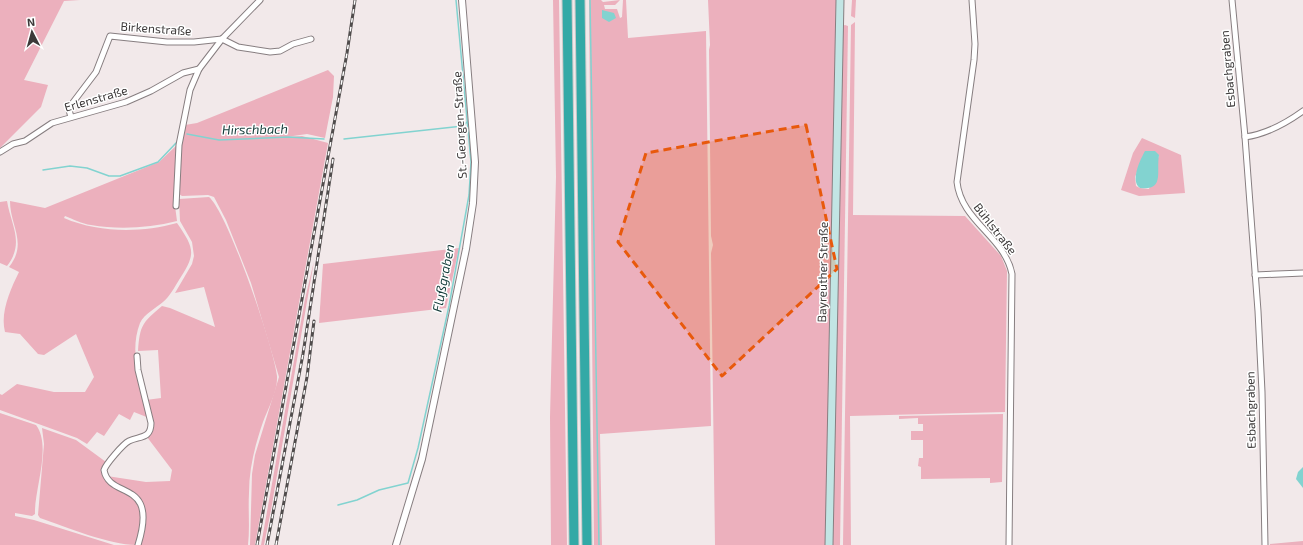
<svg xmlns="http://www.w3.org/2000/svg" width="1303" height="545" font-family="'Exo 2',sans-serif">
<rect width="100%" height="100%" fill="#f2e9ea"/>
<g fill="#ecb0bd" fill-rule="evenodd">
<path d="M0,0H80L64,1L24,80L48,85L41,107L0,148Z"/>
<path d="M553,0H559L567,545H551L550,417L556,177Z"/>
<path d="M589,0H601L603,2L620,0L615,5H604L605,9H617L620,18L622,17L623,0H626L628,38L706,31L711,426L600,434L602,545H594Z"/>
<path d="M708,0H836L826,545H715L711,253L713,245L711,236L709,50L710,45Z"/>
<path d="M852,0H856L855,18L851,16Z"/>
<path d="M855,22L853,215L965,216L1001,256L1007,271L1005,412L850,416L851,545H843L851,25Z"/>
<path d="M845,25L848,26L840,545H833L842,26Z"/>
<path d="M328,70L334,76L333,97L325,138L307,134L286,137L302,136L328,143L255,545H250L252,474L255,455L279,377L251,283L226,220L214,197L208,195L182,196L179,194L180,147L185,125L197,123Z"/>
<path d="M1142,138L1181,155L1185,193L1139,196L1121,190L1133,153ZM1159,155L1149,189L1140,188L1136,186L1135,177L1143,156Z"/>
<path d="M177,145L175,206L177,221C149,228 119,230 91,225C82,224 73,219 65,216L64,218C99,233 141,233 177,223C195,249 196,254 179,280C174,288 170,296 163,302C156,308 144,314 140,323C128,353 142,389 149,418L134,412L130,420L119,414L104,436L97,432L87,444L77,438L0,410V394L2,395L17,384L54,392H85L94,377L76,334L44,355L38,354L20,334L5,332C0,313 10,290 19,272L9,267C28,243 10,226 10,201L45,208L159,162Z"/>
<path d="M209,197C228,213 274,348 277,376C278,391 268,408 263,422C255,445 249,469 249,493C248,511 250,528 248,545H139L145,523L142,504L107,476L146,482L170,481L172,470L147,437L151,431L146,400L161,398L158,350L138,351C140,325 142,323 162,306L170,308L215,327L204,287L175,293L192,264L194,256L192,242L180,221L179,199Z"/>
<path d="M7,201C11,225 25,243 7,266L0,263V202Z"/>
<path d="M459,248L446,308L319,323L323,264Z"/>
<path d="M314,261L271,510L264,545H261L305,299Z"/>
<path d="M0,413L36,425C52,446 34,490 35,514L32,516L15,513V516L34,520L114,545H0Z"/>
<path d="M1003,414L1002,482L990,483V478L921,479V467L918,466L919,458H923V440H911V431H923V424H918V418L899,419V416Z"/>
<path d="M42,428L76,440L106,462L104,477L133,496L143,516L136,545C110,545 66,527 40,518L38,515L44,444Z"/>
<path d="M1303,541V545H1270V544Z"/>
</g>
<g fill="#82d3d0">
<path d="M602,10L614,13L616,18L609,22L602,18Z"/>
<path d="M1145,151H1155L1159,155C1156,172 1165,191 1140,188C1130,181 1140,160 1145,151Z"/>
<path d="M1303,467V488L1296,479L1298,472Z"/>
</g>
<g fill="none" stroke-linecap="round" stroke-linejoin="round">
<g stroke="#82d3d0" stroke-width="1.5">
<path d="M590,0L599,545"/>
<path d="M187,134L219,140L288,137L324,139"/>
<path d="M344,139L463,126L467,122"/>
<path d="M43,170L70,166L87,168L109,176H120L158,162L176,143"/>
<path d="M338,505L357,500L379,490L408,483L418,448L449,306L469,195L471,162L456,0"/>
</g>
<g stroke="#877e80" stroke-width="7">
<g id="minor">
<path d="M972,0L975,44L974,60L957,182C961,221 1005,237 1012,274L1009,545"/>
<path d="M1232,0L1245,137L1258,311L1262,392L1265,545"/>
<path d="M222,39L238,47L270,52L280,51L293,44L311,39"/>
<path d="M71,117L69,110L71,105L96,72L110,36L167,42H194L222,39"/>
<path d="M1245,137C1267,134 1285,124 1303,111"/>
<path d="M0,152L13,144L25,141L52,123L126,102L151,91L183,73L199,69"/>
<path d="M176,206L179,145L190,90L199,69L222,39L260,0"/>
<path d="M1255,275L1303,273"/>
<path d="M137,356L138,370L151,423C151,439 140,436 129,441C123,444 106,464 104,470C109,500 159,478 138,545"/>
</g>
</g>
<g stroke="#877e80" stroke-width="8">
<path id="tertiary" d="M396,545L422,459L466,249L473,203L475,162L462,0"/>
</g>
<g stroke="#877e80" stroke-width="9">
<path id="secondary" d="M829,545L840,0"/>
</g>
<g stroke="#c8c8c8" stroke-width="11">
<g id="motorway">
<path d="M567,0L574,545"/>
<path d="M580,0L587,545"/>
</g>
</g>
<use href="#minor" stroke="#fff" stroke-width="5"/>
<use href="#tertiary" stroke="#fff" stroke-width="6"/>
<use href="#secondary" stroke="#c2e5e4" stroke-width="7"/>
<use href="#motorway" stroke="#33a9a6" stroke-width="9"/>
<g stroke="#504c4c" stroke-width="3">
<g id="rail">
<path d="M257,545L347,53L355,0"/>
<path d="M267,545L303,354L333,159"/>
<path d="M276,545L307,377L314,321"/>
</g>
</g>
<use href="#rail" stroke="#fff" stroke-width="1.5" stroke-dasharray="4.5" stroke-linecap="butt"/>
</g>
<path fill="#e8590c" fill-opacity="0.2" stroke="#e8590c" stroke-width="3" stroke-dasharray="8 5" stroke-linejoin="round" d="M806,125L837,269L722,376L618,242L646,153Z"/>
<g text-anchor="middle" stroke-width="3" stroke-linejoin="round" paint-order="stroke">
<g font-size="12" fill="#3c3939" stroke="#fff">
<text transform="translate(156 29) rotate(4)" y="4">Birkenstraße</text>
<text transform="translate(1228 69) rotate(-95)" y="4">Esbachgraben</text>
<text transform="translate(96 99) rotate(-16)" y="4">Erlenstraße</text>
<text transform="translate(460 125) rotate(-93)" y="4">St.-Georgen-Straße</text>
<text transform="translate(995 229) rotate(52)" y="4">Bühlstraße</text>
<text transform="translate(823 272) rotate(-89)" y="4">Bayreuther Straße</text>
<text transform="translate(1251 410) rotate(-91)" y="4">Esbachgraben</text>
</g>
<g font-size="13" font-style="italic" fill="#133b39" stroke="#fff">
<text transform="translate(255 129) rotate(-1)" y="5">Hirschbach</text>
<text transform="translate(443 278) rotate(-79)" y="5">Flußgraben</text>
</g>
</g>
<g transform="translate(32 32) rotate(354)" stroke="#ffffff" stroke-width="3" paint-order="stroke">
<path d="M0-3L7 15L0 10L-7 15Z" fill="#3c3939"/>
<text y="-6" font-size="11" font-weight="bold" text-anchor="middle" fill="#3c3939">N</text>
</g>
</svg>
